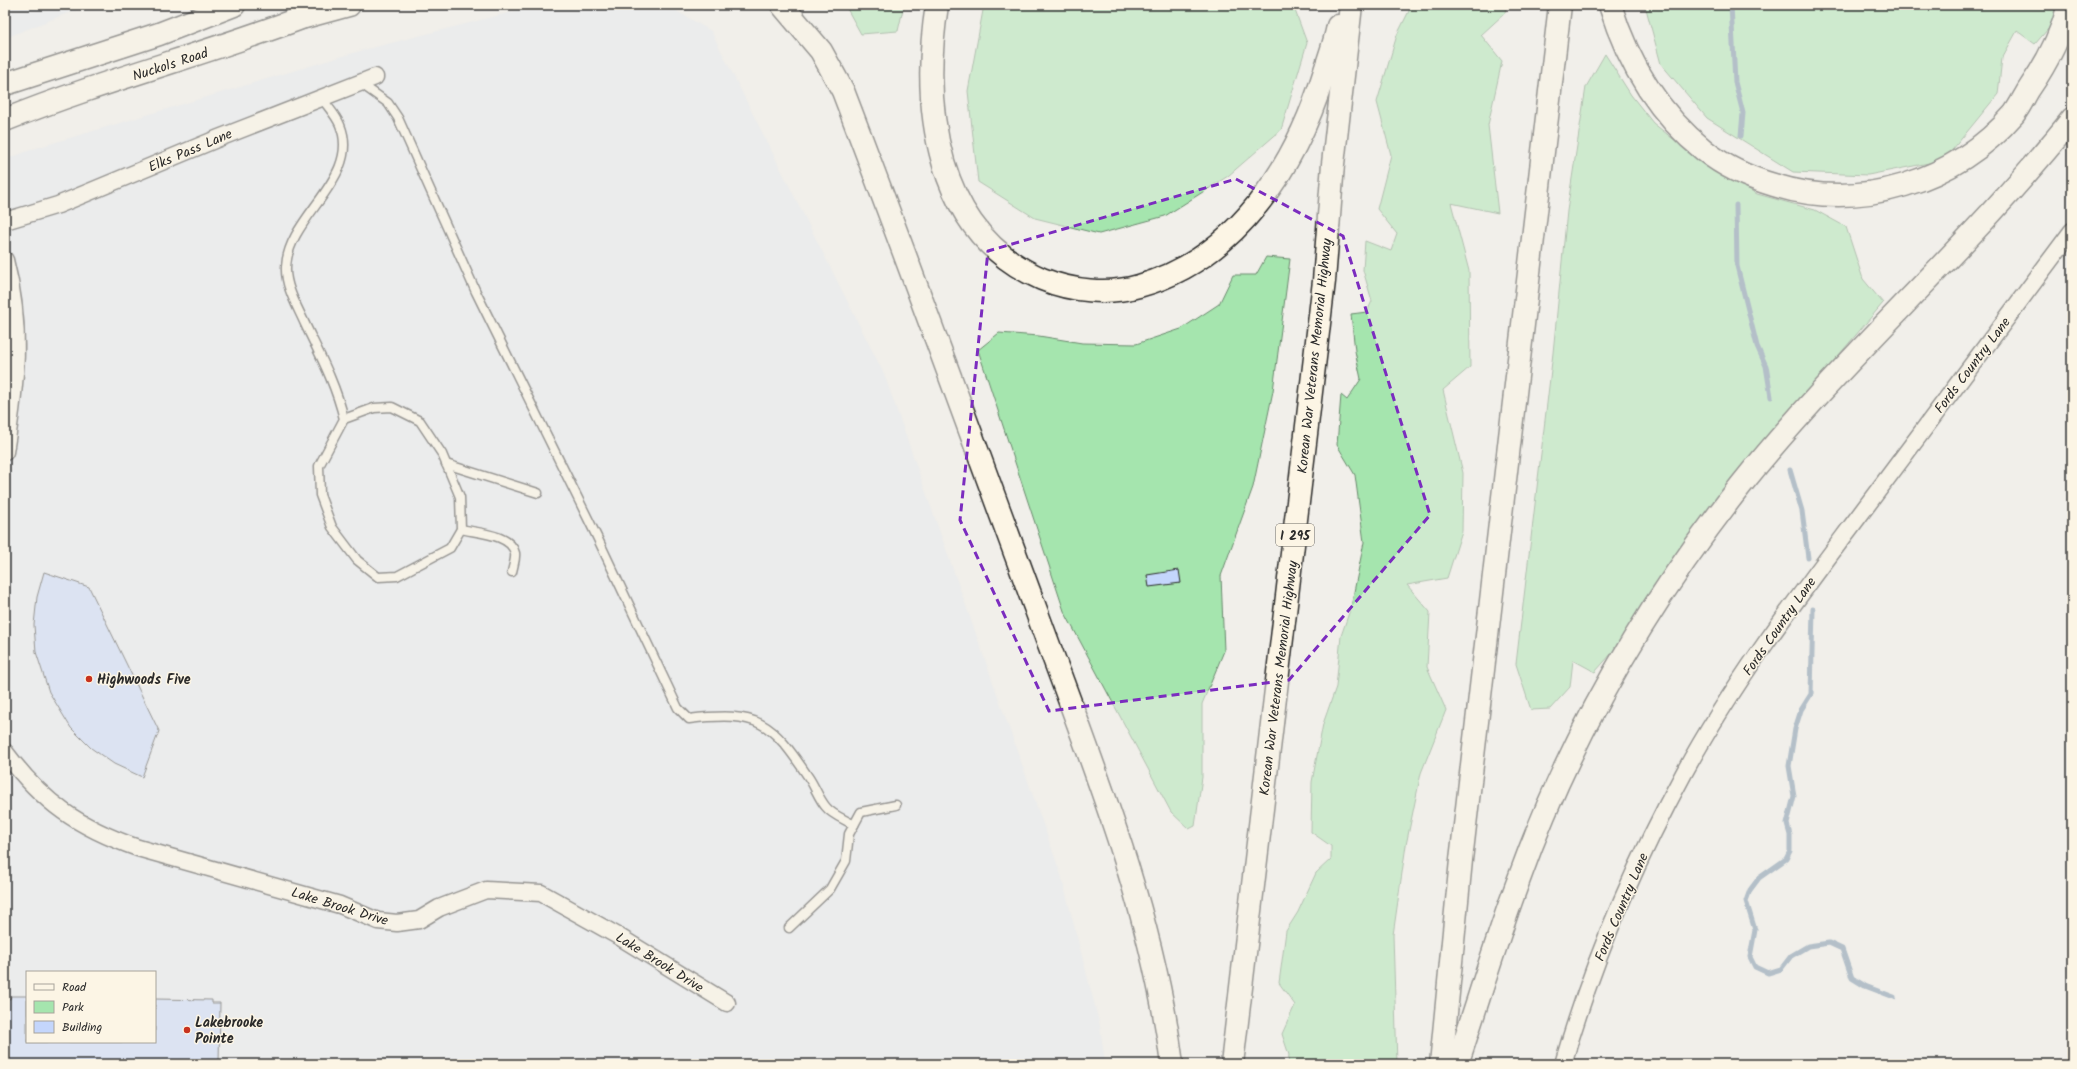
<svg xmlns="http://www.w3.org/2000/svg" width="2077" height="1069" font-family="Kalam,sans-serif">
<rect width="100%" height="100%" fill="#f1efea"/>
<filter id="ink" filterUnits="userSpaceOnUse"><feTurbulence type="fractalNoise" baseFrequency=".025" numOctaves="2"/><feDisplacementMap in="SourceGraphic" scale="8" xChannelSelector="R" yChannelSelector="G"/><feConvolveMatrix kernelMatrix="1 2 1 2 8 2 1 2 1" color-interpolation-filters="sRGB"/></filter>
<g filter="url(#ink)">
<g fill="#e4e8ef" fill-rule="evenodd">
<path d="M5,5H88L5,38Z"/>
<path d="M539,5H666L711,31L884,374L1061,875L1100,1026L1105,1064H5V160L33,149L360,51ZM27,972H155V1042H27Z"/>
</g>
<g fill="#a5e5ae" stroke="#68886c">
<path d="M845,5H904L898,31L861,34Z"/>
<path d="M984,5H1293L1307,43L1281,130L1228,176L1165,216L1099,234L1035,218L978,182L968,91Z"/>
<path d="M1412,5H1506L1505,13L1481,35L1502,61L1488,125L1498,213L1451,203L1469,271L1470,367L1443,390L1463,473L1462,531L1447,578L1407,585L1430,612L1427,667L1446,710L1421,773L1406,845L1393,935L1397,1064H1288L1289,1055L1282,1034L1295,1005L1279,983L1286,931L1298,912L1316,873L1331,859V846L1311,832L1312,782L1323,724L1336,687L1341,636L1351,607L1364,542L1355,475L1337,445L1341,395L1347,400L1361,379L1355,351L1351,314L1367,312L1372,301L1363,270L1365,241L1391,251L1397,234L1377,209L1391,155L1377,102L1397,35Z"/>
<path d="M1645,5H2054L2055,21L2035,44L2017,31L2002,58L1998,94L1944,160L1868,175L1793,172L1707,118L1661,64Z"/>
<path d="M1605,54L1631,95L1653,123L1706,165L1757,194L1815,210L1846,227L1863,279L1883,303L1805,395L1620,644L1595,672L1573,660L1570,687L1550,709L1531,710L1516,664L1553,353L1567,211L1586,87Z"/>
<path d="M1266,257L1290,259L1273,391L1253,487L1221,576L1224,651L1202,704V777L1195,826L1189,829L1171,812L1064,611L978,350L999,333L1039,336L1082,343L1136,344L1181,329L1219,304L1233,275H1256Z"/>
</g>
<g fill="none" stroke-linecap="round" stroke-linejoin="round">
<g stroke="#6b86a1" stroke-width="5">
<path d="M1731,5L1735,82L1743,113L1741,136"/>
<path d="M1736,205L1737,266L1757,346L1766,366L1771,397"/>
<path d="M1790,470L1802,511L1808,558"/>
<path d="M1813,609L1811,694L1801,710L1795,729L1789,766L1794,796L1787,824L1790,835V851L1786,859L1759,878L1750,890L1746,901L1755,930L1750,957L1755,967L1768,973L1781,969L1791,956L1808,946L1829,943L1842,949L1852,978L1865,986L1894,997"/>
</g>
</g>
<g fill="#c4d6fc" stroke="#2b2b2b">
<path d="M1179,570L1181,583L1149,587L1147,575Z"/>
<path d="M44,572L89,587L159,731L142,777L114,764L91,748L71,728L49,692L36,652L34,625L37,597Z"/>
<path d="M11,996H27V1042H155V999L212,1000V1003H220L219,1064H5V999H10Z"/>
</g>
<g fill="none" stroke-linecap="round" stroke-linejoin="round">
<g stroke="#2b2b2b" stroke-width="11">
<g id="lane">
<path d="M360,83L388,103L398,118L476,292L597,537L678,708L689,719C759,711 771,721 809,778C815,787 819,799 826,807C832,815 846,820 854,825"/>
<path d="M321,97C327,106 336,115 340,125C362,178 288,216 286,267C285,286 297,306 305,324C320,355 336,385 344,419L319,466L320,495L332,527L357,560L378,577L397,576L450,548L461,529L460,497L442,454L420,421L392,407L374,408L344,419"/>
<path d="M446,464L538,493"/>
<path d="M461,529C477,533 511,534 515,553C516,559 513,566 512,572"/>
<path d="M789,928L830,889L846,861L849,834L861,812L896,805"/>
</g>
</g>
<g stroke="#2b2b2b" stroke-width="19">
<g id="street">
<path d="M5,221L58,205L219,138L375,77"/>
<path d="M5,260C23,328 16,384 5,452"/>
<path d="M5,752C43,803 78,827 138,848L340,905L378,921L397,923L419,920L439,908L486,890L541,893L618,936L727,1003"/>
<path d="M1563,1064C1592,963 1634,865 1684,773C1734,681 1797,599 1859,516C1930,421 2001,326 2072,231"/>
</g>
</g>
<g stroke="#2b2b2b" stroke-width="25">
<g id="secondary">
<path d="M5,84L159,34L234,5"/>
<path d="M5,120C109,78 218,51 322,10"/>
</g>
</g>
<g stroke="#2b2b2b" stroke-width="25">
<g id="highway">
<path d="M782,5L821,51L843,91C909,263 972,437 1036,610C1090,758 1152,906 1172,1064"/>
<path d="M937,5C921,106 935,233 1042,279C1071,291 1108,295 1139,286C1237,259 1296,165 1324,74C1329,58 1335,42 1338,26"/>
<path d="M1610,5C1628,63 1657,113 1705,151C1725,167 1750,178 1774,185C1860,212 1955,182 2014,114C2020,106 2024,97 2029,89C2047,63 2061,36 2069,5"/>
<path d="M305,17L349,5"/>
<path d="M1232,1064L1324,281L1333,164L1351,5"/>
<path d="M1441,1064L1461,860L1560,5"/>
<path d="M1457,1064C1478,1002 1496,940 1519,879C1570,737 1648,603 1741,485C1844,356 1969,248 2072,119"/>
</g>
</g>
<use href="#lane" stroke="#fcf5e5" stroke-width="8"/>
<use href="#street" stroke="#fcf5e5" stroke-width="16"/>
<use href="#secondary" stroke="#fcf5e5" stroke-width="22"/>
<use href="#highway" stroke="#fcf5e5" stroke-width="22"/>
</g>
</g>
<path d="M0 0H2077V1069H0ZM1236,179L1343,236L1430,515L1289,680L1049,711L960,520L988,251Z" fill="#f1efea" fill-opacity=".55" fill-rule="evenodd"/>
<path fill="none" stroke="#7b2cbf" stroke-width="3" stroke-dasharray="8 5" stroke-linejoin="round" d="M1236,179L1343,236L1430,515L1289,680L1049,711L960,520L988,251Z"/>
<g fill="#c8321e" stroke="#fcf5e5" stroke-width="1.5">
<circle cx="89" cy="679" r="4"/>
<circle cx="187" cy="1030" r="4"/>
</g>
<g text-anchor="middle" stroke-width="3" stroke-linejoin="round" paint-order="stroke">
<rect fill="#fcf5e5" stroke="#6a6863" stroke-width="1" x="1276" y="524" width="38" height="22" rx="3"/>
<g font-size="13" font-weight="bold" fill="#2b2b2b">
<text x="1295" y="540">I 295</text>
</g>
<g font-size="14" fill="#2b2b2b" stroke="#fcf5e5">
<text transform="translate(170 64) rotate(-18)" y="5">Nuckols Road</text>
<text transform="translate(190 150) rotate(-23)" y="5">Elks Pass Lane</text>
<text transform="translate(1314 356) rotate(-84)" y="5">Korean War Veterans Memorial Highway</text>
<text transform="translate(1972 365) rotate(-53)" y="5">Fords Country Lane</text>
<text transform="translate(1779 626) rotate(-55)" y="5">Fords Country Lane</text>
<text transform="translate(1278 678) rotate(-83)" y="5">Korean War Veterans Memorial Highway</text>
<text transform="translate(340 906) rotate(17)" y="5">Lake Brook Drive</text>
<text transform="translate(1621 907) rotate(-67)" y="5">Fords Country Lane</text>
<text transform="translate(660 962) rotate(32)" y="5">Lake Brook Drive</text>
</g>
<g font-size="14" font-weight="bold" fill="#2b2b2b" stroke="#fcf5e5" text-anchor="start">
<text x="97" y="684">Highwoods Five</text>
<text x="195" y="1027">Lakebrooke<tspan x="195" dy="16">Pointe</tspan></text>
</g>
</g>
<rect width="2077" height="1069" fill="none" stroke="#fcf5e5" stroke-width="20"/>
<rect x="10" y="10" width="2057" height="1049" fill="none" stroke="#2b2b2b" stroke-width="1.5" filter="url(#ink)"/>
<rect x="26" y="971" width="130" height="72" fill="#fcf5e5" stroke="#a8a49b"/>
<rect x="34" y="984" width="20" height="6" fill="#fcf5e5" stroke="#a8a49b"/>
<text x="62" y="991" font-size="12" fill="#2b2b2b">Road</text>
<rect x="34" y="1001" width="20" height="12" fill="#a5e5ae" stroke="#a8a49b"/>
<text x="62" y="1011" font-size="12" fill="#2b2b2b">Park</text>
<rect x="34" y="1021" width="20" height="12" fill="#c4d6fc" stroke="#a8a49b"/>
<text x="62" y="1031" font-size="12" fill="#2b2b2b">Building</text>
</svg>
